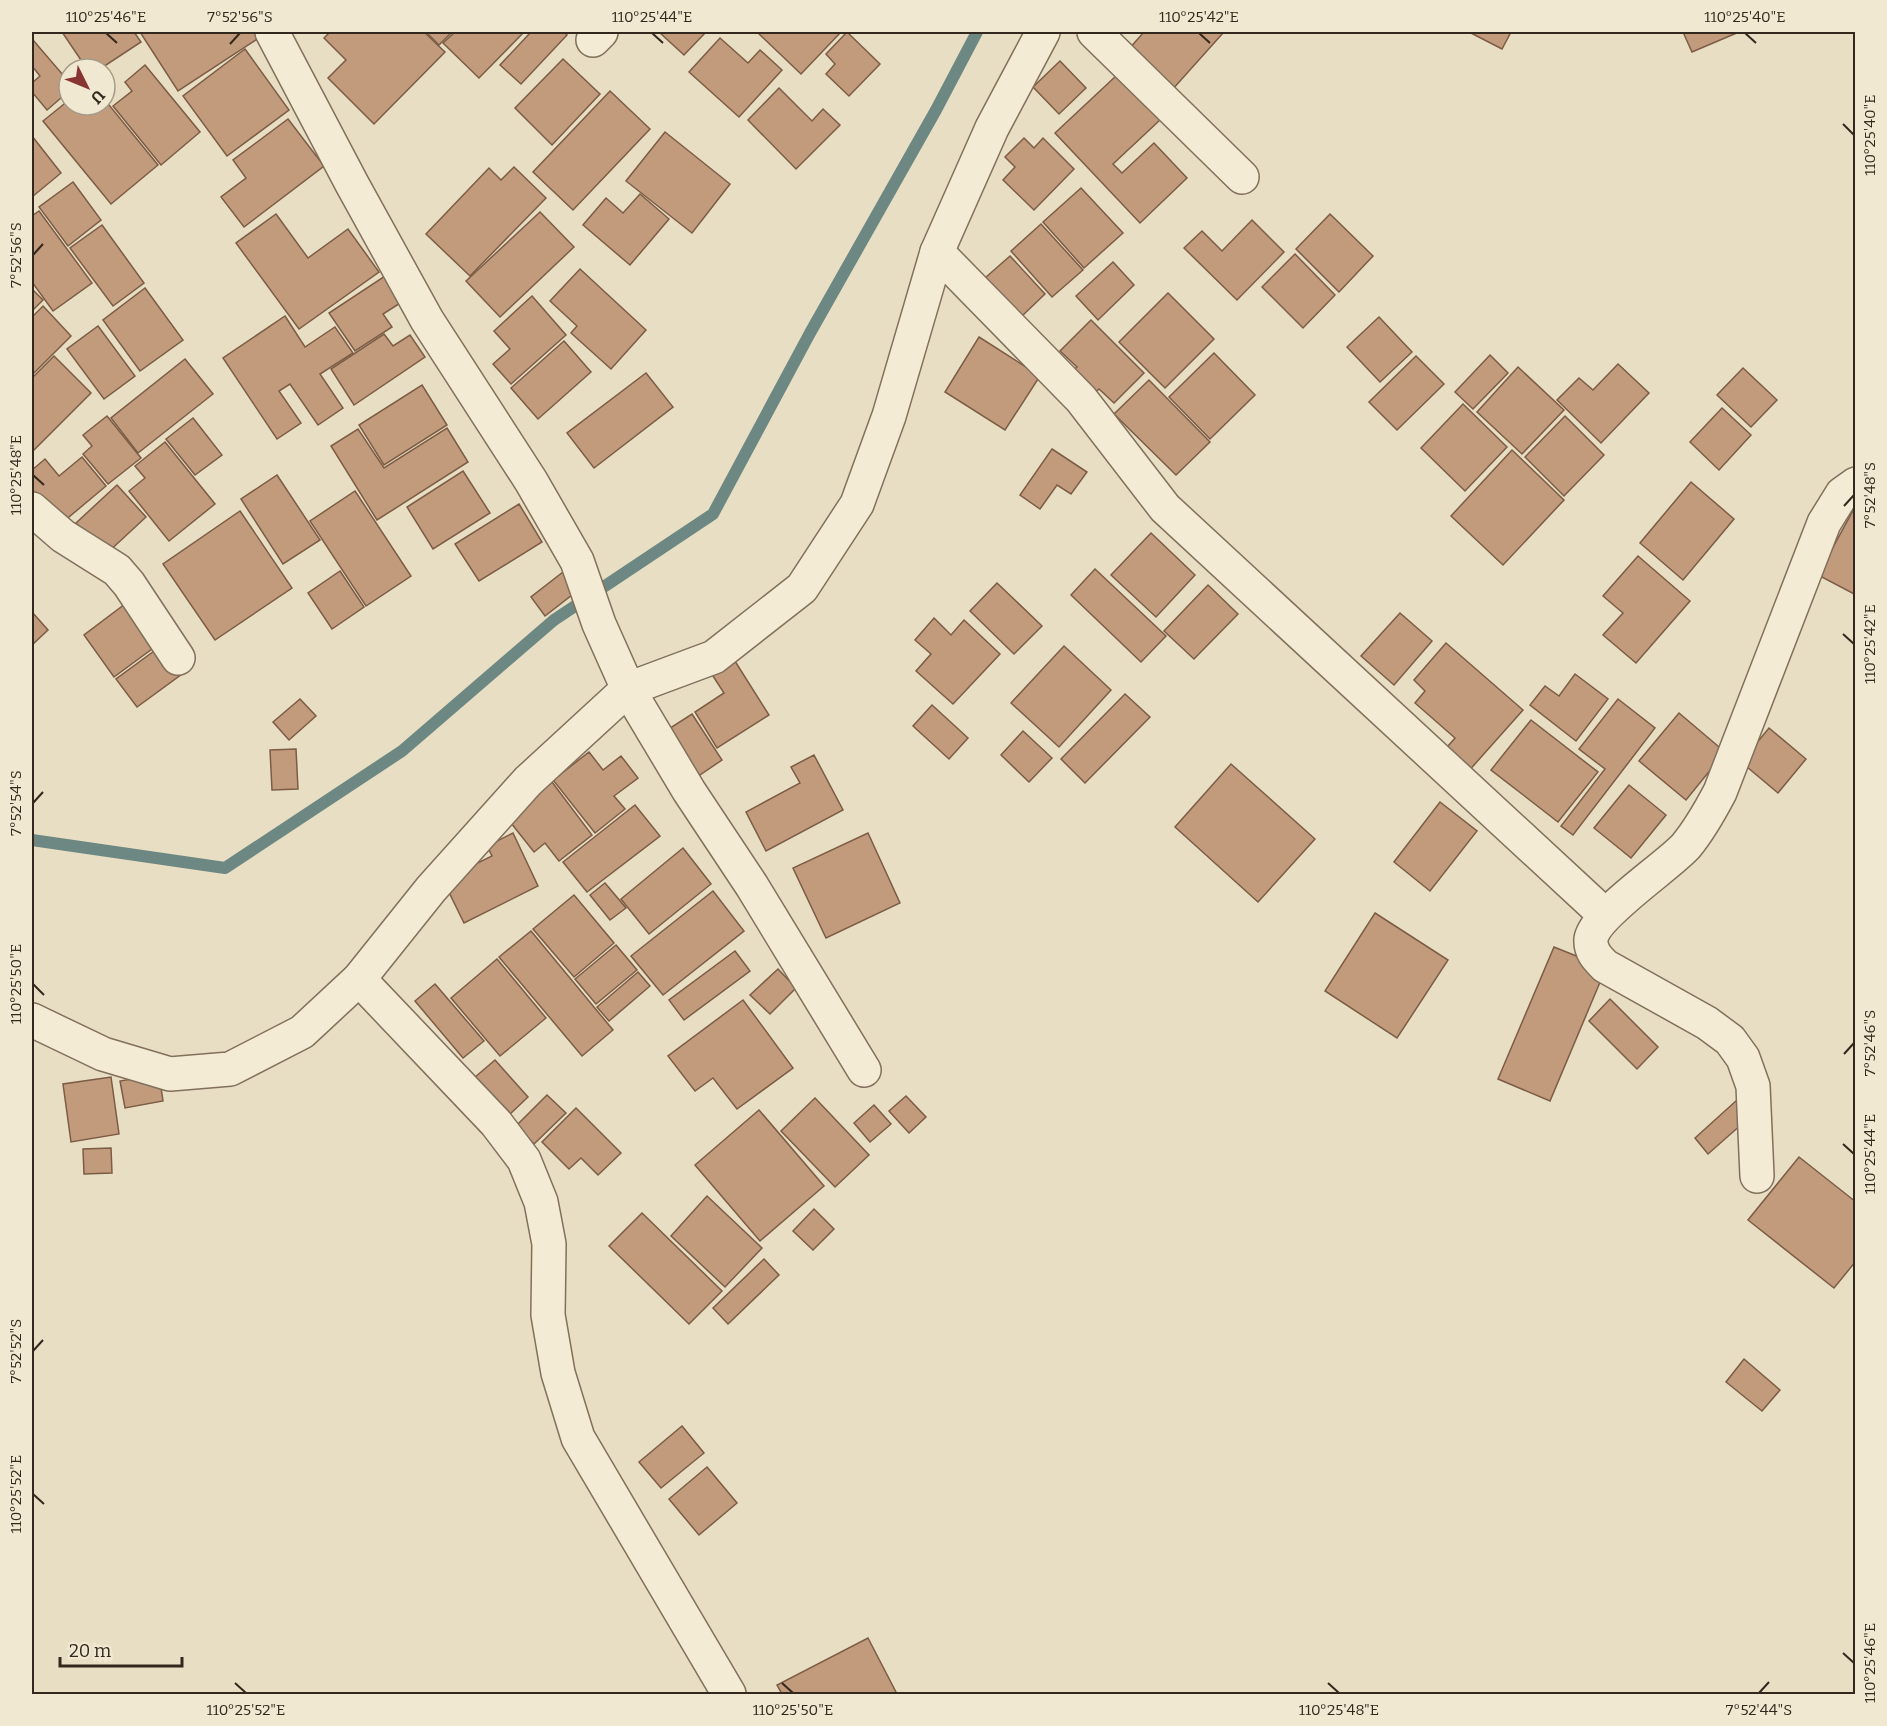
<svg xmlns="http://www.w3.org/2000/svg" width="1887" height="1726" font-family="Bitter,serif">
<rect width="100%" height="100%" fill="#e8dec3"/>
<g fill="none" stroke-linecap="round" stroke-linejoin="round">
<path stroke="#6d8882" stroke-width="12" d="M32,840L225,868L402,751L554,620L713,514L810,333L936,110L977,32"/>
</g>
<g fill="#c29b7d" stroke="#7c5c44" stroke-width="1.5">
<path d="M62,32H134L141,42L100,69H87Z"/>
<path d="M140,32H268L178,91Z"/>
<path d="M330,32H424L445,52L374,124L328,78L346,60L324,38Z"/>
<path d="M426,32H452L439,45Z"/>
<path d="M455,32H524L479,78L443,43Z"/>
<path d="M531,32H564L567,35L521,84L500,65Z"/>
<path d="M659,32H706L684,55Z"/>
<path d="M757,32H841L801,74Z"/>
<path d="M847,32L880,64L849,96L826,74L835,64L826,54Z"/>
<path d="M1144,32H1222L1223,33L1172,90L1128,50Z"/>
<path d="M1469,32H1511L1502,49Z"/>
<path d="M1683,32H1739L1692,52Z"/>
<path d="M720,38L748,63L760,50L782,70L739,117L689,72Z"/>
<path d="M33,40L69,82V91L47,110L32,92V83L40,76L32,66Z"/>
<path d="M245,49L289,110L227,156L183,96Z"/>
<path d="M563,59L600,94L552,145L515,108Z"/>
<path d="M1060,61L1086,88L1059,114L1033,87Z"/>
<path d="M145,65L200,132L161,165L113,106L132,91L125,82Z"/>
<path d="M1117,75L1160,120L1113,164L1122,173L1154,143L1187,178L1140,223L1055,133Z"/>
<path d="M779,88L812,121L823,109L840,125L796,169L748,120Z"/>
<path d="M610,91L650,129L573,210L533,172Z"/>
<path d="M69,100V105H105V100L158,165L111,204L43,121Z"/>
<path d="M288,119L324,166L244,227L221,197L246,178L233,160Z"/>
<path d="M665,132L730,184L692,233L626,181Z"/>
<path d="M32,136L61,173L32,197Z"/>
<path d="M1024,138L1034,148L1043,138L1074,169L1034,210L1003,180L1015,167L1005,157Z"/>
<path d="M514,167L546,198L470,276L426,234L489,168L501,180Z"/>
<path d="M73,182L101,220L68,246L39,207Z"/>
<path d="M1081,188L1123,233L1084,268L1043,222Z"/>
<path d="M640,194L669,219L630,265L583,225L606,198L623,213Z"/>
<path d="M39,211L92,283L53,311L32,282V216Z"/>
<path d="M540,212L574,247L500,317L466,281Z"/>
<path d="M276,214L308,258L348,229L379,272L299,329L236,243Z"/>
<path d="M1330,214L1373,256L1339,292L1296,249Z"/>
<path d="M1252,220L1284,252L1237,300L1184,248L1202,231L1222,251Z"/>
<path d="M1041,224L1083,270L1052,297L1011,251Z"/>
<path d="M102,225L144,283L113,306L70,248Z"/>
<path d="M1295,254L1335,295L1303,328L1262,287Z"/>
<path d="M1010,256L1045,294L1021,317L985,278Z"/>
<path d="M1113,262L1134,285L1098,320L1076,296Z"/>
<path d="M580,269L646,330L611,369L571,333L577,326L550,301Z"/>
<path d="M388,274L405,300L383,314L392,327L355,351L329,313Z"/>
<path d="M145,288L183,340L140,371L103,320Z"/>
<path d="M32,289L43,300L32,311Z"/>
<path d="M1168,293L1214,339L1165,388L1119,342Z"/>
<path d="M532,296L566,335L511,384L493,364L510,349L494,331Z"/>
<path d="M43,306L71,336L32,375V317Z"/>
<path d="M285,316L305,347L335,327L353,353L320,374L343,408L318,425L290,384L279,391L301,423L277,439L223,358Z"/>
<path d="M1379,317L1412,352L1380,382L1347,347Z"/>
<path d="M1091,320L1144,373L1114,403L1099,389L1089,398L1067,376L1077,367L1060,351Z"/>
<path d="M98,326L135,376L104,399L67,349Z"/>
<path d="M384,334L393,346L410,335L425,357L354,405L331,369Z"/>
<path d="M979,337L1040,376L1005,430L945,392Z"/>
<path d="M564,341L591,372L538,419L511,388Z"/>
<path d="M1214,353L1255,395L1210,439L1169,397Z"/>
<path d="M1490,355L1508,373L1473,409L1455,392Z"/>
<path d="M54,356L91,393L32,452V378Z"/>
<path d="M1416,356L1444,384L1397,430L1369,402Z"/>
<path d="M185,359L213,394L138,453L111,418Z"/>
<path d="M1618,364L1649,393L1601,443L1557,400L1579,378L1593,390Z"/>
<path d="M1518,367L1564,410L1522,454L1477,412Z"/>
<path d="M1743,368L1777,400L1751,427L1717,395Z"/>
<path d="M646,373L673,407L594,468L567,433Z"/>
<path d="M1149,380L1210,442L1176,475L1114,414Z"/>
<path d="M422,385L447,425L384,465L359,425Z"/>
<path d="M1463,404L1507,447L1465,491L1421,448Z"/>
<path d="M1722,408L1751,435L1719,470L1690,442Z"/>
<path d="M107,416L141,458L108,484L83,454L92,446L83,435Z"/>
<path d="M1565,416L1604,455L1564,496L1525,457Z"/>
<path d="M193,418L222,455L195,475L166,439Z"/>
<path d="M447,428L468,462L377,520L331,446L358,429L384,468Z"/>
<path d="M165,442L215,504L169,541L129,491L145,478L135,466Z"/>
<path d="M1052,449L1087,472L1071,494L1057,485L1040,509L1020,495Z"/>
<path d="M1512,450L1564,500L1503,565L1451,516Z"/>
<path d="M82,457L106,486L57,527L32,496V470L45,459L59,476Z"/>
<path d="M463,471L490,513L433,549L407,507Z"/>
<path d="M277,475L320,540L283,564L241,499Z"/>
<path d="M1691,482L1734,519L1683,580L1640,543Z"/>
<path d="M117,485L146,517L105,555L76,523Z"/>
<path d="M355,491L411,576L366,606L310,521Z"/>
<path d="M519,504L542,542L479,581L455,544Z"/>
<path d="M1856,505V595L1818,575Z"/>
<path d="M240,511L292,588L215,640L163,564Z"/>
<path d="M1151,533L1195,575L1156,617L1111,575Z"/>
<path d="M1638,556L1690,601L1636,663L1603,635L1623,613L1603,596Z"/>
<path d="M1095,569L1166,636L1141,662L1071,595Z"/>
<path d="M340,571L364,607L332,629L308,593Z"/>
<path d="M563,572L577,591L545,616L531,597Z"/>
<path d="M997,583L1042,626L1014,654L970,611Z"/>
<path d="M1208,585L1238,614L1194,659L1164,631Z"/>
<path d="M129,601L160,643L114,677L84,635Z"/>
<path d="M32,612L48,630L32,645Z"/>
<path d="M1400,613L1432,641L1394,685L1361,656Z"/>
<path d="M934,618L951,635L964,620L1000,654L953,704L916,671L931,654L915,640Z"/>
<path d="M1446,643L1523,710L1466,774L1442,753L1455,738L1415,703L1425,691L1414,680Z"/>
<path d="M161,646L182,674L137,707L116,679Z"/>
<path d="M1064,646L1111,690L1059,747L1011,703Z"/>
<path d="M733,658L769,715L717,748L695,712L724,693L711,673Z"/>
<path d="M1575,674L1608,699L1576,741L1530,705L1545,686L1559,696Z"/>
<path d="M1125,694L1150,717L1085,783L1061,759Z"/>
<path d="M300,699L316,716L289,740L273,722Z"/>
<path d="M1618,699L1655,728L1573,835L1561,826L1605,769L1579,749Z"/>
<path d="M932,705L968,738L949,759L913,726Z"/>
<path d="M1679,713L1725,752L1686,800L1639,761Z"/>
<path d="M692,714L722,760L694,779L664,732Z"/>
<path d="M1531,720L1598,772L1558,822L1491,770Z"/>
<path d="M1769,728L1806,759L1778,793L1741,762Z"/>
<path d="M1023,731L1052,758L1029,782L1001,755Z"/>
<path d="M296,749L298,789L272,790L270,750Z"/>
<path d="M589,752L603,770L621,756L638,778L614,796L625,809L595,833L553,780Z"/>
<path d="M814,755L843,810L766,851L746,812L800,783L791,767Z"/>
<path d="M1231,764L1315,839L1258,902L1175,827Z"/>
<path d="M552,782L592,835L559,861L545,843L534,852L507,818Z"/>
<path d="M1629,785L1666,815L1631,858L1594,828Z"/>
<path d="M1440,802L1477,831L1430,891L1394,862Z"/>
<path d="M635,805L660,836L587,892L563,862Z"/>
<path d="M513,833L538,886L464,923L443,880L492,856L487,846Z"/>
<path d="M868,833L900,903L826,938L793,868Z"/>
<path d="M683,848L711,884L649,934L621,899Z"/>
<path d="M605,883L626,908L610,920L590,895Z"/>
<path d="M713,891L744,931L663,995L631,956Z"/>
<path d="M574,895L614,943L574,977L533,929Z"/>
<path d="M1375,913L1448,960L1397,1038L1325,991Z"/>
<path d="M531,931L613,1030L582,1056L499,957Z"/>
<path d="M616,945L637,970L596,1004L575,979Z"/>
<path d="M1554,947L1606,968L1550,1101L1498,1079Z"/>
<path d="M735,951L750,971L684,1020L669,1000Z"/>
<path d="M497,959L546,1018L500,1056L451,998Z"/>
<path d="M778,969L796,988L770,1014L750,995Z"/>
<path d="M638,972L650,986L609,1021L597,1007Z"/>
<path d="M435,984L484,1041L463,1058L415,1001Z"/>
<path d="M1610,999L1658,1047L1637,1069L1589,1021Z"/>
<path d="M743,1000L793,1068L737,1109L713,1078L695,1091L668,1056Z"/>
<path d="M495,1060L528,1097L508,1116L474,1078Z"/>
<path d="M159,1074L163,1101L125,1108L120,1081Z"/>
<path d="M111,1077L119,1134L71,1142L63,1084Z"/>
<path d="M547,1095L566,1113L534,1144L516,1126Z"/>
<path d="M906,1096L926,1117L909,1133L889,1111Z"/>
<path d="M815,1098L869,1155L835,1187L781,1131Z"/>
<path d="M1737,1100L1751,1116L1708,1154L1695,1138Z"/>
<path d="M874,1105L891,1124L870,1142L854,1123Z"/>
<path d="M576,1108L621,1153L598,1175L581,1158L569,1169L542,1142Z"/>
<path d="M759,1110L824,1186L760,1241L695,1165Z"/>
<path d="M111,1148L112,1173L84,1174L83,1149Z"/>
<path d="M1799,1157L1856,1202V1261L1834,1288L1748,1220Z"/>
<path d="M707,1196L762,1248L725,1287L671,1236Z"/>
<path d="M814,1209L834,1229L813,1250L793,1231Z"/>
<path d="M642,1213L722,1291L689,1324L609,1246Z"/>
<path d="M764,1259L779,1275L728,1324L713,1308Z"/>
<path d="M1744,1359L1780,1390L1762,1411L1726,1382Z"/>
<path d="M682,1426L704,1453L661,1488L639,1462Z"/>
<path d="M707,1467L737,1503L699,1535L669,1499Z"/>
<path d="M868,1638L897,1694H782L777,1685Z"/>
</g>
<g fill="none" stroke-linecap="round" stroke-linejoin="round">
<g stroke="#80705c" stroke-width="36">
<g id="minor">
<path d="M272,32L352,184L427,320L531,481L577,561L599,624L628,689L689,791L752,886L864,1070"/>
<path d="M1094,32L1242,177"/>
<path d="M593,40L601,32"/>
<path d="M937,252L1081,399L1165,508L1605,915"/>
<path d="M32,509L63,536L117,570L129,584L178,658"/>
<path d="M359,979L496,1123L524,1160L541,1202L549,1244L548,1315L558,1373L578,1438L729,1694"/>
<path d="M32,1020L103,1054L170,1074L230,1069L302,1032L359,979L431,889L528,781L628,689L714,657L802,588L857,504L889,416L937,252L992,128L1043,32"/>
<path d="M1757,1176L1753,1086L1743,1058L1730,1040L1707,1023L1605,966C1597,958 1590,951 1591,939C1595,914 1667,867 1686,846C1700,829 1710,811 1720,792L1824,523L1842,494L1856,484"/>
</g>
</g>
<use href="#minor" stroke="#f4ebd5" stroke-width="33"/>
</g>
<path fill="none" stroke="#32281e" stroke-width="2" d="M106,33L117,43M652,33L663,43M1199,33L1210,43M1745,33L1756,43M230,44L240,33M1843,124L1854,135M33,255L43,244M33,475L44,485M1844,506L1854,495M1843,634L1854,644M33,803L43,792M33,984L44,995M1844,1054L1854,1043M1843,1144L1854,1154M33,1351L43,1340M33,1494L44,1504M1843,1653L1854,1663M235,1683L246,1693M782,1683L793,1693M1328,1683L1339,1693M1759,1693L1769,1682"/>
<rect width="1887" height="1726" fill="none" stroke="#f0e8d1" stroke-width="66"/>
<g transform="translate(87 87) rotate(133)"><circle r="28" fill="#f0e8d1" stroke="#a49b89" stroke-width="1.5"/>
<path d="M0-4.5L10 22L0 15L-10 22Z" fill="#883433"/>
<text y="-9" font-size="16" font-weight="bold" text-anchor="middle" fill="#32281e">U</text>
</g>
<path d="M60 1657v9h122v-9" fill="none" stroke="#32281e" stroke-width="3"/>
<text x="69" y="1657" font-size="18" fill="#32281e" stroke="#f0e8d1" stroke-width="4.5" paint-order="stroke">20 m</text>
<rect x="33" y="33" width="1821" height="1660" fill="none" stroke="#32281e" stroke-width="2"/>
<g font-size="15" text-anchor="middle" fill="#32281e">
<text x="106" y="22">110°25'46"E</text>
<text x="240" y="22">7°52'56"S</text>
<text x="652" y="22">110°25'44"E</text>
<text x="1199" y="22">110°25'42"E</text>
<text x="1745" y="22">110°25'40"E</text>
<text transform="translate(1870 135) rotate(-90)" y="5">110°25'40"E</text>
<text transform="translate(16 255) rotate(-90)" y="5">7°52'56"S</text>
<text transform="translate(16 475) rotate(-90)" y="5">110°25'48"E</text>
<text transform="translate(1870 495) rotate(-90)" y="5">7°52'48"S</text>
<text transform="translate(1870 644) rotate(-90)" y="5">110°25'42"E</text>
<text transform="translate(16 803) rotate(-90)" y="5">7°52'54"S</text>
<text transform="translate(16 984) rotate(-90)" y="5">110°25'50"E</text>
<text transform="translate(1870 1043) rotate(-90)" y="5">7°52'46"S</text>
<text transform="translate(1870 1154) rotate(-90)" y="5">110°25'44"E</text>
<text transform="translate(16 1351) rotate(-90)" y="5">7°52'52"S</text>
<text transform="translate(16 1494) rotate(-90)" y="5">110°25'52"E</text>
<text transform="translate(1870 1663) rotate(-90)" y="5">110°25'46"E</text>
<text x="246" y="1715">110°25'52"E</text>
<text x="793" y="1715">110°25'50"E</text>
<text x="1339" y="1715">110°25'48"E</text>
<text x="1759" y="1715">7°52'44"S</text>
</g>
</svg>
